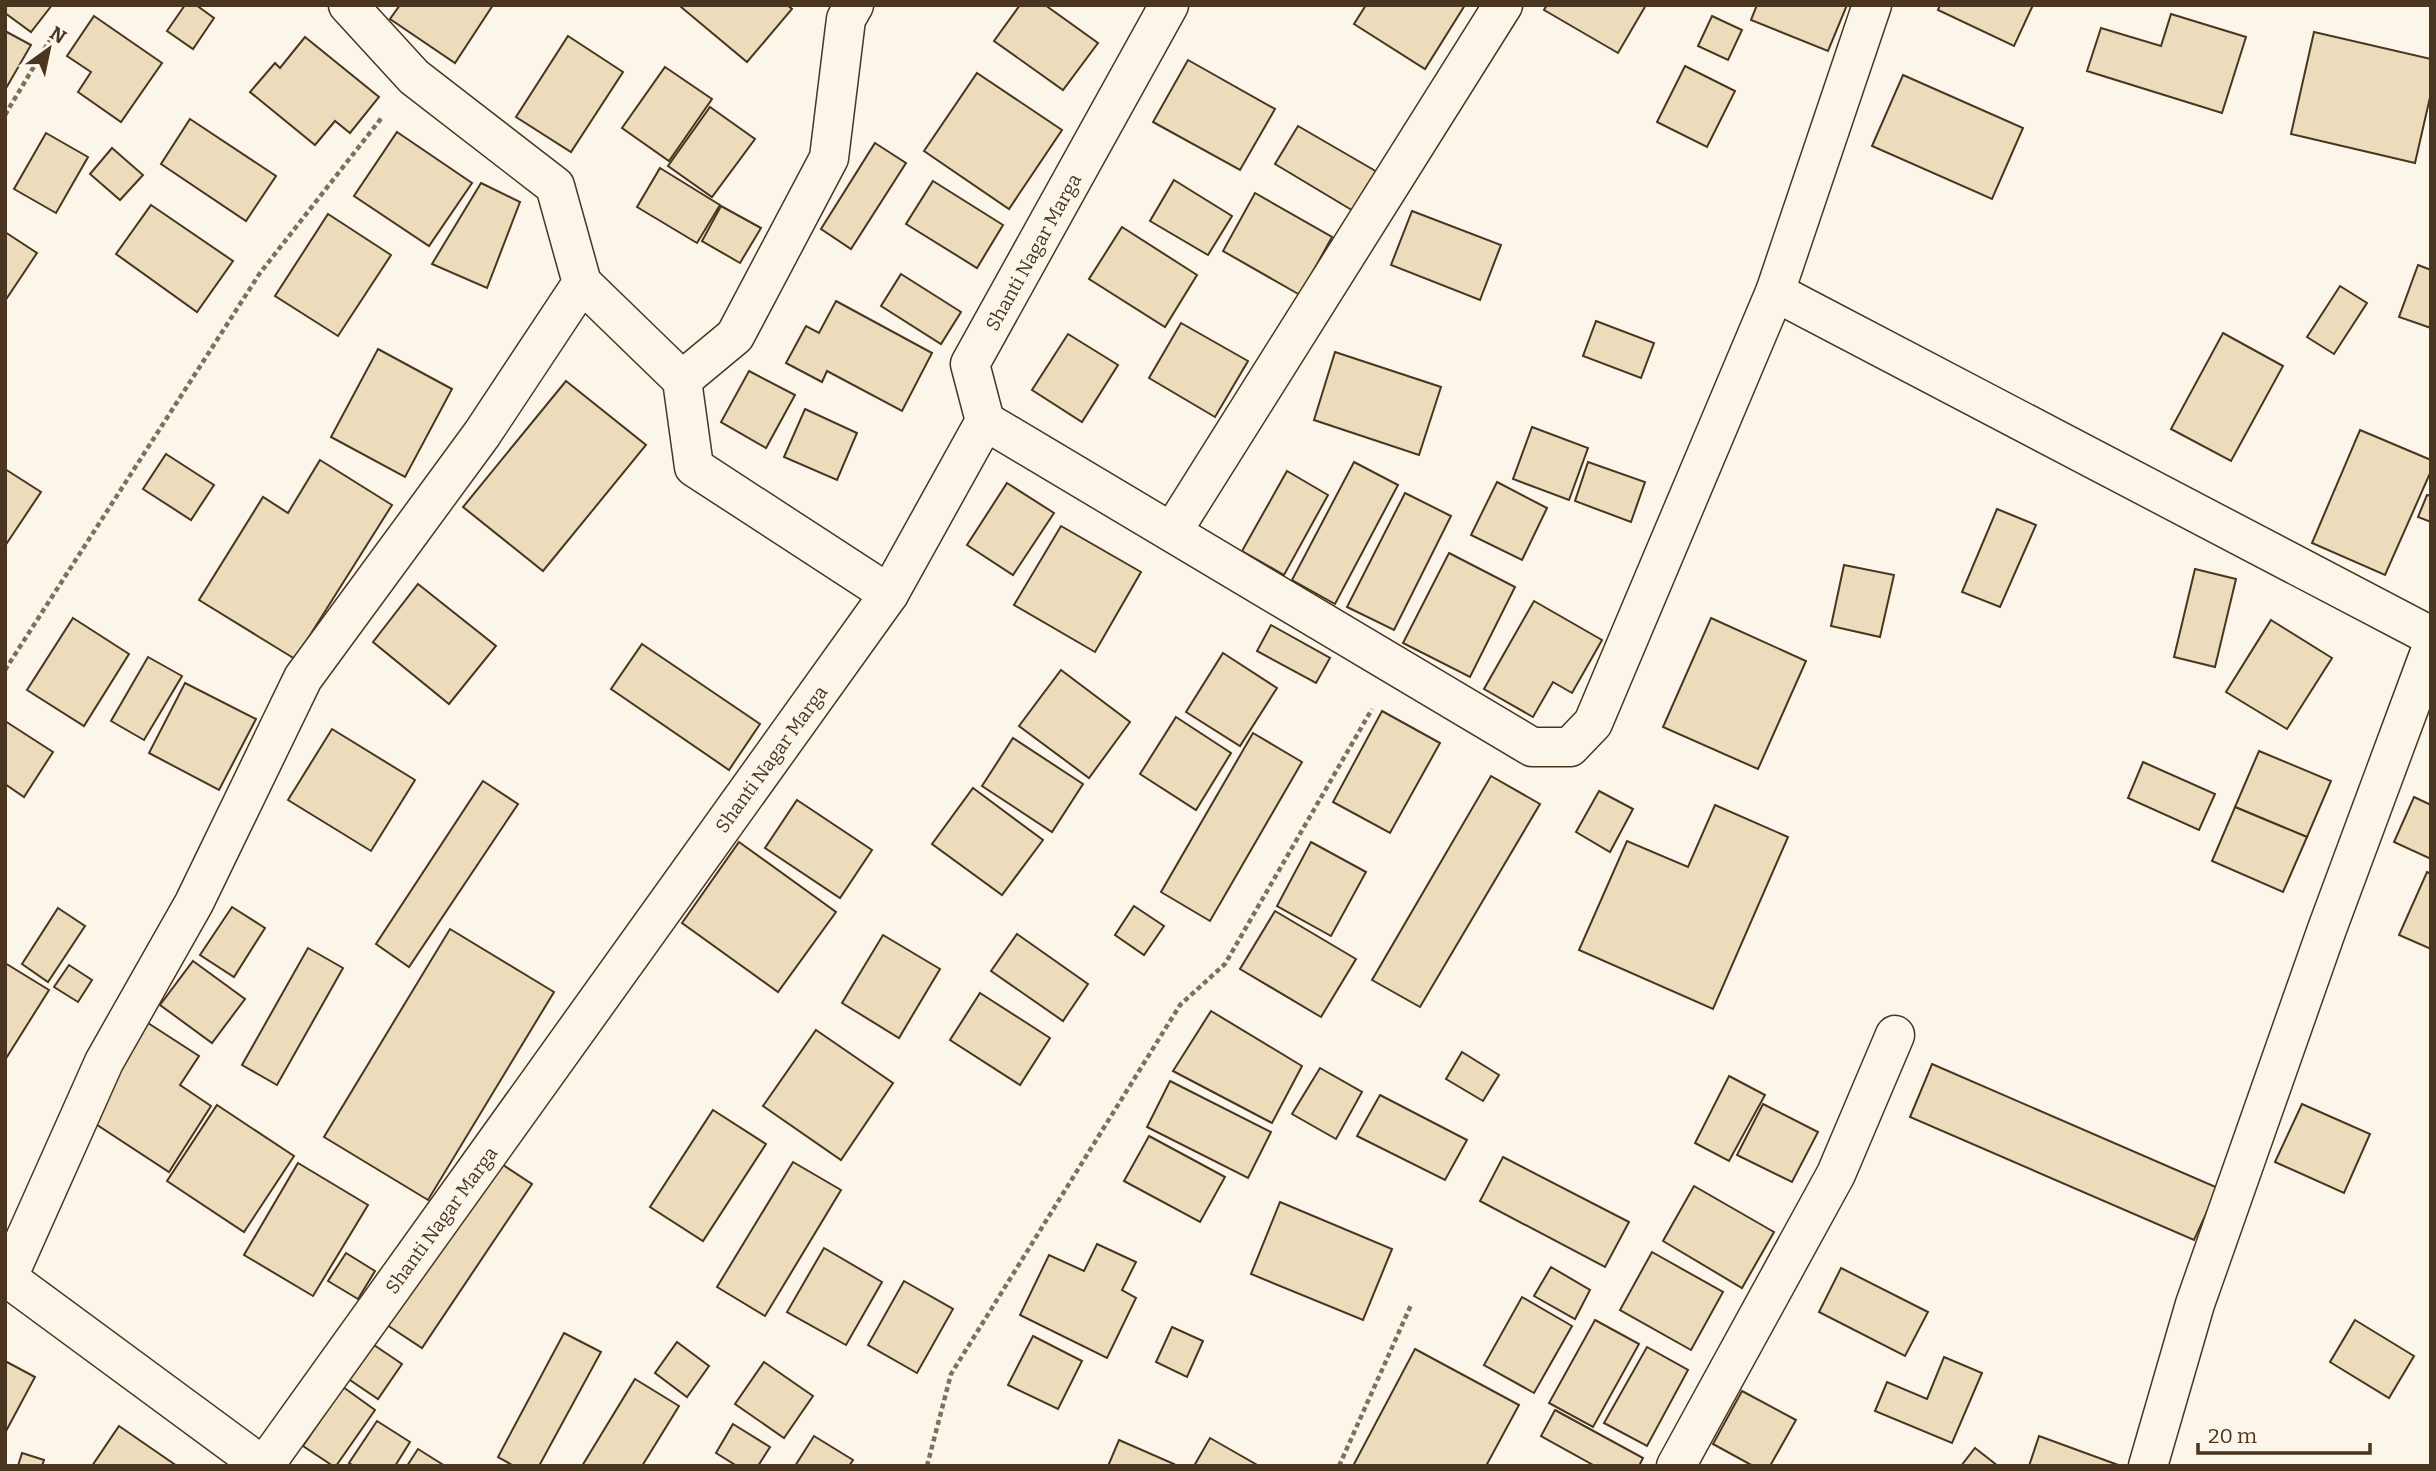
<svg xmlns="http://www.w3.org/2000/svg" width="2436" height="1471" font-family="Bitter,serif">
<rect width="100%" height="100%" fill="#fbf6e9"/>
<g fill="#ecdcbc" stroke="#4a3520" stroke-width="2">
<path d="M5,5H52L31,32L5,13Z"/>
<path d="M185,5H196L214,18L193,49L167,31Z"/>
<path d="M400,5H493L455,63L390,19Z"/>
<path d="M683,5H787L792,9L747,62L681,7Z"/>
<path d="M1020,5H1045L1098,43L1063,90L994,41Z"/>
<path d="M1366,5H1465L1425,69L1354,24Z"/>
<path d="M1547,5H1646L1618,53L1544,10Z"/>
<path d="M1757,5H1847L1828,51L1751,20Z"/>
<path d="M1940,5H2033L2014,46L1938,10Z"/>
<path d="M2171,14L2246,37L2222,113L2087,71L2101,28L2161,46Z"/>
<path d="M94,16L162,63L121,122L78,92L91,72L67,56Z"/>
<path d="M1712,16L1742,30L1728,60L1698,46Z"/>
<path d="M5,31L31,45L5,90Z"/>
<path d="M2314,32L2431,59V93L2415,163L2291,134Z"/>
<path d="M568,36L623,72L571,152L516,117Z"/>
<path d="M305,37L379,97L350,133L335,121L315,145L250,92L275,63L280,68Z"/>
<path d="M1188,60L1275,109L1240,170L1153,122Z"/>
<path d="M1685,66L1735,91L1707,147L1657,122Z"/>
<path d="M665,67L712,99L669,161L622,128Z"/>
<path d="M977,73L1062,130L1009,209L924,151Z"/>
<path d="M1903,75L2023,128L1992,199L1872,146Z"/>
<path d="M710,107L755,139L712,197L668,166Z"/>
<path d="M190,119L276,176L246,221L161,164Z"/>
<path d="M1298,126L1379,173L1355,212L1275,164Z"/>
<path d="M397,132L472,183L429,246L354,196Z"/>
<path d="M46,133L88,157L56,213L14,189Z"/>
<path d="M875,143L906,163L851,249L821,229Z"/>
<path d="M112,148L143,175L120,200L90,174Z"/>
<path d="M660,168L720,205L697,243L637,207Z"/>
<path d="M1174,180L1232,216L1208,255L1150,221Z"/>
<path d="M933,181L1003,225L977,268L906,224Z"/>
<path d="M481,183L520,202L487,288L432,264Z"/>
<path d="M1255,193L1332,237L1300,295L1223,251Z"/>
<path d="M151,205L233,261L197,312L116,254Z"/>
<path d="M721,206L761,228L740,263L702,241Z"/>
<path d="M1412,211L1501,245L1480,300L1391,265Z"/>
<path d="M328,214L391,255L338,336L275,296Z"/>
<path d="M1122,227L1197,275L1165,327L1089,279Z"/>
<path d="M5,232L37,253L5,301Z"/>
<path d="M2418,265L2431,270V328L2399,317Z"/>
<path d="M901,274L961,312L941,344L881,306Z"/>
<path d="M2340,286L2367,303L2334,354L2307,337Z"/>
<path d="M836,301L932,353L902,411L827,371L822,382L786,363L806,326L819,333Z"/>
<path d="M1596,321L1654,343L1641,378L1583,356Z"/>
<path d="M1181,323L1248,361L1215,417L1149,378Z"/>
<path d="M2223,333L2283,366L2231,461L2171,429Z"/>
<path d="M1068,334L1118,365L1082,422L1032,390Z"/>
<path d="M378,349L452,389L405,477L331,437Z"/>
<path d="M1335,352L1441,387L1419,455L1314,420Z"/>
<path d="M749,371L795,395L766,448L721,422Z"/>
<path d="M566,381L646,445L543,571L463,507Z"/>
<path d="M805,409L857,433L837,480L784,457Z"/>
<path d="M1532,427L1588,448L1569,500L1513,479Z"/>
<path d="M2360,430L2431,460V471L2385,575L2312,543Z"/>
<path d="M166,454L214,485L191,520L143,489Z"/>
<path d="M320,460L392,505L295,659L199,600L263,497L288,513Z"/>
<path d="M1354,462L1398,485L1335,604L1292,580Z"/>
<path d="M1588,462L1645,482L1631,522L1575,501Z"/>
<path d="M5,469L41,492L5,546Z"/>
<path d="M1287,471L1328,495L1284,575L1242,551Z"/>
<path d="M1497,482L1547,508L1522,560L1471,535Z"/>
<path d="M1007,483L1054,513L1013,575L967,545Z"/>
<path d="M1405,493L1451,516L1394,630L1347,607Z"/>
<path d="M2427,495L2431,496V522L2418,517Z"/>
<path d="M1997,509L2036,525L2000,607L1962,592Z"/>
<path d="M1061,526L1141,572L1095,652L1014,605Z"/>
<path d="M1449,553L1515,587L1470,677L1403,643Z"/>
<path d="M1844,565L1894,575L1880,637L1831,626Z"/>
<path d="M2195,569L2236,579L2215,667L2174,657Z"/>
<path d="M418,584L496,646L449,704L373,642Z"/>
<path d="M1534,601L1602,640L1572,693L1553,682L1533,717L1484,689Z"/>
<path d="M73,618L129,654L84,726L27,690Z"/>
<path d="M1711,618L1806,661L1758,769L1663,727Z"/>
<path d="M2271,620L2332,658L2287,729L2226,692Z"/>
<path d="M1271,625L1330,658L1316,683L1257,651Z"/>
<path d="M642,644L760,724L729,770L611,689Z"/>
<path d="M1223,653L1277,688L1240,746L1186,712Z"/>
<path d="M148,657L182,676L144,740L111,721Z"/>
<path d="M1061,670L1130,722L1089,778L1019,726Z"/>
<path d="M185,683L256,719L219,790L149,753Z"/>
<path d="M1382,711L1440,743L1390,833L1333,802Z"/>
<path d="M1176,717L1231,753L1196,810L1140,774Z"/>
<path d="M5,721L53,752L24,797L5,784Z"/>
<path d="M332,729L415,780L371,851L288,800Z"/>
<path d="M1253,733L1302,762L1210,921L1161,892Z"/>
<path d="M1013,738L1083,784L1052,832L982,786Z"/>
<path d="M2259,751L2331,781L2307,837L2235,807Z"/>
<path d="M2143,762L2215,794L2199,830L2128,798Z"/>
<path d="M1491,776L1540,804L1420,1007L1372,980Z"/>
<path d="M483,781L518,804L409,967L376,944Z"/>
<path d="M973,788L1043,840L1002,895L932,844Z"/>
<path d="M1599,791L1633,809L1610,852L1576,832Z"/>
<path d="M2414,797L2431,805V859L2394,842Z"/>
<path d="M797,800L872,850L840,898L765,848Z"/>
<path d="M1715,805L1788,837L1713,1009L1579,950L1627,841L1688,867Z"/>
<path d="M2235,807L2307,837L2283,892L2212,861Z"/>
<path d="M739,842L836,912L778,992L682,923Z"/>
<path d="M1311,842L1366,872L1331,936L1277,906Z"/>
<path d="M2427,872L2431,874V949L2399,935Z"/>
<path d="M1134,906L1164,926L1144,955L1115,935Z"/>
<path d="M232,907L265,928L234,977L200,955Z"/>
<path d="M58,908L85,926L48,982L22,964Z"/>
<path d="M1275,911L1356,959L1321,1017L1240,969Z"/>
<path d="M450,929L554,992L428,1200L324,1137Z"/>
<path d="M1017,934L1088,984L1063,1021L991,971Z"/>
<path d="M883,935L940,969L899,1038L842,1003Z"/>
<path d="M308,948L343,968L277,1085L242,1065Z"/>
<path d="M193,961L245,999L212,1043L160,1005Z"/>
<path d="M5,963L49,990L5,1060Z"/>
<path d="M69,965L92,980L78,1002L54,987Z"/>
<path d="M980,993L1050,1038L1020,1085L950,1040Z"/>
<path d="M1211,1011L1302,1066L1272,1123L1173,1071Z"/>
<path d="M148,1023L199,1056L180,1085L211,1106L169,1172L85,1117Z"/>
<path d="M816,1030L893,1083L841,1160L763,1106Z"/>
<path d="M1462,1052L1499,1075L1483,1101L1446,1079Z"/>
<path d="M1932,1064L2218,1188L2194,1240L1910,1117Z"/>
<path d="M1320,1068L1362,1092L1336,1139L1292,1114Z"/>
<path d="M1729,1076L1765,1095L1729,1161L1695,1143Z"/>
<path d="M1170,1081L1271,1132L1248,1178L1147,1127Z"/>
<path d="M1380,1095L1467,1140L1445,1180L1357,1136Z"/>
<path d="M1763,1104L1818,1132L1792,1182L1737,1155Z"/>
<path d="M2302,1104L2370,1134L2344,1193L2275,1162Z"/>
<path d="M217,1105L294,1156L244,1232L167,1181Z"/>
<path d="M713,1110L766,1144L703,1241L650,1207Z"/>
<path d="M1149,1136L1225,1177L1200,1222L1124,1181Z"/>
<path d="M1503,1157L1629,1222L1605,1267L1480,1201Z"/>
<path d="M497,1161L532,1184L422,1348L387,1325Z"/>
<path d="M793,1162L841,1190L765,1316L717,1287Z"/>
<path d="M298,1163L368,1205L313,1296L244,1255Z"/>
<path d="M1694,1186L1774,1232L1742,1288L1663,1241Z"/>
<path d="M1280,1202L1392,1249L1363,1320L1251,1274Z"/>
<path d="M1097,1244L1136,1262L1122,1290L1136,1298L1107,1358L1020,1315L1049,1255L1084,1271Z"/>
<path d="M824,1248L882,1282L846,1345L787,1312Z"/>
<path d="M1652,1252L1723,1292L1691,1350L1620,1310Z"/>
<path d="M346,1253L375,1271L358,1299L328,1281Z"/>
<path d="M1551,1267L1590,1290L1575,1319L1534,1296Z"/>
<path d="M1841,1268L1928,1312L1905,1356L1819,1312Z"/>
<path d="M904,1281L953,1309L917,1373L868,1345Z"/>
<path d="M1522,1297L1572,1326L1534,1393L1484,1365Z"/>
<path d="M1595,1320L1639,1344L1593,1427L1549,1403Z"/>
<path d="M2355,1320L2414,1356L2389,1398L2330,1362Z"/>
<path d="M1172,1327L1203,1341L1187,1377L1156,1362Z"/>
<path d="M564,1333L601,1352L539,1466H514L498,1457Z"/>
<path d="M1033,1336L1082,1361L1058,1409L1008,1385Z"/>
<path d="M677,1342L709,1366L687,1397L655,1373Z"/>
<path d="M371,1343L402,1364L378,1399L347,1378Z"/>
<path d="M1647,1347L1688,1370L1647,1446L1604,1423Z"/>
<path d="M1415,1349L1519,1405L1486,1466H1353Z"/>
<path d="M1944,1357L1982,1373L1952,1443L1875,1411L1887,1382L1927,1399Z"/>
<path d="M5,1361L35,1377L5,1433Z"/>
<path d="M764,1362L813,1396L784,1438L735,1404Z"/>
<path d="M635,1379L679,1406L642,1466H582Z"/>
<path d="M343,1387L375,1410L336,1466H333L303,1446Z"/>
<path d="M1742,1391L1796,1420L1770,1466H1753L1713,1444Z"/>
<path d="M1555,1410L1643,1458L1639,1466H1595L1541,1436Z"/>
<path d="M377,1421L410,1442L395,1466H354L349,1463Z"/>
<path d="M733,1424L770,1447L758,1466H737L716,1453Z"/>
<path d="M119,1426L177,1466H92Z"/>
<path d="M814,1436L853,1460L849,1466H795Z"/>
<path d="M2039,1436L2121,1466H2029Z"/>
<path d="M1210,1438L1259,1466H1194Z"/>
<path d="M1119,1440L1174,1464L1173,1466H1108Z"/>
<path d="M1975,1448L1998,1466H1961Z"/>
<path d="M418,1449L445,1466H407Z"/>
<path d="M22,1453L44,1460L42,1466H18Z"/>
</g>
<g fill="none" stroke-linecap="round" stroke-linejoin="round">
<g stroke="#4a3520" stroke-width="41">
<g id="minor">
<path d="M582,283L682,380L694,467L889,594"/>
<path d="M1775,292L2431,636"/>
<path d="M682,380L735,336L829,158L846,19L854,5"/>
<path d="M985,421L1532,747H1570L1593,723L1775,292L1872,5"/>
<path d="M1172,532L1503,5"/>
<path d="M5,1276L263,1466"/>
<path d="M8,1277L104,1062L194,903L303,678L482,434L582,283L555,186L414,77L348,5"/>
<path d="M264,1466L889,594L985,421L970,364L1169,5"/>
<path d="M1676,1466L1836,1174L1895,1035"/>
<path d="M2148,1466L2195,1304L2327,929L2431,649"/>
</g>
</g>
<g stroke="#7f6f5c" stroke-width="4.5" stroke-dasharray="5 3.5" stroke-linecap="butt">
<path d="M5,115L57,28"/>
<path d="M5,670L260,273L383,116"/>
<path d="M927,1466L951,1374L1180,1005L1225,964L1372,709"/>
<path d="M1339,1466L1411,1305"/>
</g>
<use href="#minor" stroke="#fbf6e9" stroke-width="38"/>
</g>
<g text-anchor="middle" stroke-width="5" stroke-linejoin="round" paint-order="stroke">
<g font-size="19" fill="#4a3520" stroke="#fbf6e9">
<text transform="translate(1033 252) rotate(-61)" y="7">Shanti Nagar Marga</text>
<text transform="translate(771 759) rotate(-54)" y="7">Shanti Nagar Marga</text>
<text transform="translate(441 1220) rotate(-54)" y="7">Shanti Nagar Marga</text>
</g>
</g>
<rect width="2436" height="1471" fill="none" stroke="#4a3520" stroke-width="14"/>
<g transform="translate(49 49) rotate(33)" stroke="#fbf6e9" stroke-width="5" paint-order="stroke">
<path d="M0-5L12 26L0 18L-12 26Z" fill="#4a3520"/>
<text y="-10" font-size="19" font-weight="bold" text-anchor="middle" fill="#4a3520">N</text>
</g>
<path d="M2198 1443v10h172v-10" fill="none" stroke="#4a3520" stroke-width="3.5"/>
<text x="2208" y="1443" font-size="21" fill="#4a3520" stroke="#fbf6e9" stroke-width="5" paint-order="stroke">20 m</text>
</svg>
